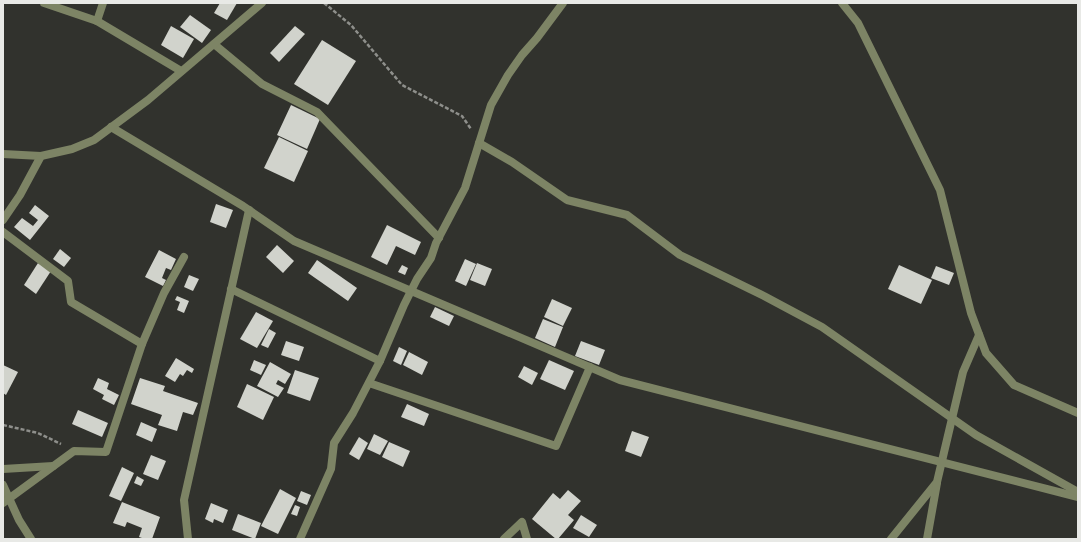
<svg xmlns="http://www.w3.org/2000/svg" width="1081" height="542" font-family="Roboto,sans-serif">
<rect width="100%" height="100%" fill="#31322d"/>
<g fill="#d1d3cc">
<path d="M220,3H237L227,20L214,13Z"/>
<path d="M190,15L211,30L202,43L180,27Z"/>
<path d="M171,26L194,39L183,58L161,45Z"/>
<path d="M295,26L305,34L279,62L270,53Z"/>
<path d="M322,40L356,61L328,105L294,84Z"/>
<path d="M291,105L320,119L307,149L277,135Z"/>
<path d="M279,137L308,151L294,182L264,168Z"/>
<path d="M216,204L233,210L226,228L210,222Z"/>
<path d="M35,205L49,216L30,240L14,227L22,218L33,226L38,220L29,213Z"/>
<path d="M387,225L421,242L415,255L396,246L387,265L371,257Z"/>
<path d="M277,245L294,261L283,273L266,257Z"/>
<path d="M60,249L71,258L64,267L53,259Z"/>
<path d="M159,250L176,259L171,270L166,268L162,278L166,280L163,286L145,277Z"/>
<path d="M465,259L476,264L466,286L455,281Z"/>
<path d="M317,260L357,288L348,301L308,273Z"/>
<path d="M38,263L51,271L36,294L24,285Z"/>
<path d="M477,263L492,269L485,286L470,280Z"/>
<path d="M402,265L408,268L405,275L398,272Z"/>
<path d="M899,265L932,280L921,304L888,289Z"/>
<path d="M936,266L954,273L949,285L931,278Z"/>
<path d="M189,275L199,279L193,291L184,287Z"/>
<path d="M177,296L189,301L184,313L177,310L180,302L175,300Z"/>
<path d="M552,299L572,308L563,326L544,317Z"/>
<path d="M435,307L454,316L449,326L430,317Z"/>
<path d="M256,312L273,321L257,348L240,339Z"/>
<path d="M543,319L563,327L555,347L535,338Z"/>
<path d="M269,329L276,333L268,348L261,345Z"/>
<path d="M286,341L304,347L299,361L281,355Z"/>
<path d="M581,341L605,350L599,365L575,356Z"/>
<path d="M399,347L407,351L401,365L393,361Z"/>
<path d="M409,352L428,362L422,375L403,365Z"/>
<path d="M176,358L194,369L192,373L187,370L183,376L180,374L175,382L165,376Z"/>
<path d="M254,360L266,365L261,375L250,370Z"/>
<path d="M549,360L574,371L565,390L540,379Z"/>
<path d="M270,362L291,374L285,384L278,380L276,384L284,388L278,397L257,386Z"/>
<path d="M3,365L18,372L6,395L3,393Z"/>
<path d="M524,366L538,373L532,385L518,377Z"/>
<path d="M295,370L319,378L310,401L287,393Z"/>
<path d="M98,378L109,383L107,389L119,395L114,405L102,399L104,395L93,389Z"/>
<path d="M140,378L165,386L163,391L198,403L193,415L183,412L177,431L158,425L162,415L131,404Z"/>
<path d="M247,384L274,397L263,420L237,407Z"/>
<path d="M407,404L429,414L424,426L401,417Z"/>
<path d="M78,410L108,423L102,437L72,424Z"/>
<path d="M141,422L157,429L152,442L136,435Z"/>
<path d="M632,431L649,437L641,457L625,451Z"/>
<path d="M374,434L388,441L380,455L367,449Z"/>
<path d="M359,437L368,443L359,460L349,454Z"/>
<path d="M389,442L410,451L403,467L382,457Z"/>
<path d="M151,455L166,461L158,480L143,474Z"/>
<path d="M122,467L134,473L121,501L109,496Z"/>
<path d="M137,476L144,480L141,486L134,483Z"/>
<path d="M280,489L296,498L278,534L261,526Z"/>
<path d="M568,490L581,501L568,515L574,520L558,539H556L532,519L553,493L560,499Z"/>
<path d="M301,491L311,495L307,505L297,501Z"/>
<path d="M122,502L160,517L152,539H145L139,537L142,528L127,522L125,527L113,523Z"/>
<path d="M211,503L228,510L223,523L214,519L213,523L205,519Z"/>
<path d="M295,505L300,507L297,516L291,514Z"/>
<path d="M238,514L261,523L255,539L232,530Z"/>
<path d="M581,515L597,525L589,537L573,528Z"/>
</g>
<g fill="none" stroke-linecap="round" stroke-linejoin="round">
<g stroke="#8e8f8b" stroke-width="2.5" stroke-dasharray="4 2" stroke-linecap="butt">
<path d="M324,3L351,25L402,85L462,116L471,129"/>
<path d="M3,425L38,433L61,444"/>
</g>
<g stroke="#7d8465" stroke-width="8">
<path d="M44,3L97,21L181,71"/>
<path d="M842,3L858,23L940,190L971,313L986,353L1014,385L1078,413"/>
<path d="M97,21L103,3"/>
<path d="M214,44L262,84L317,112L439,238"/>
<path d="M111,127L243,206L294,241L620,380L1078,497"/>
<path d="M479,143L512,162L567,200L627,215L680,255L764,296L822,327L976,435L1078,492"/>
<path d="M3,154L41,156"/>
<path d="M3,220L20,195L41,156L72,149L94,140L148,100L262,3"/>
<path d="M3,232L68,281L71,302L142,344"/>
<path d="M231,289L380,361"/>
<path d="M369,383L556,446L590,367"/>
<path d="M3,469L53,466"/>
<path d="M3,485L19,520L31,539"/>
<path d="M3,503L74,451L106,452L142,344L164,293L184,257"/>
<path d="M188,539L184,500L249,210"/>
<path d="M300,539L331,469L334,443L353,413L380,361L404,305L417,279L431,258L436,243L465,188L491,105L508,75L522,55L537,38L563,3"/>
<path d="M504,539L522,522L527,539"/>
<path d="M891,539L937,482L963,372L979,335"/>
<path d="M927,539L937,483"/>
</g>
</g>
<rect width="1081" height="542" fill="none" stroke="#e8e9e6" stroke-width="8"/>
</svg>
